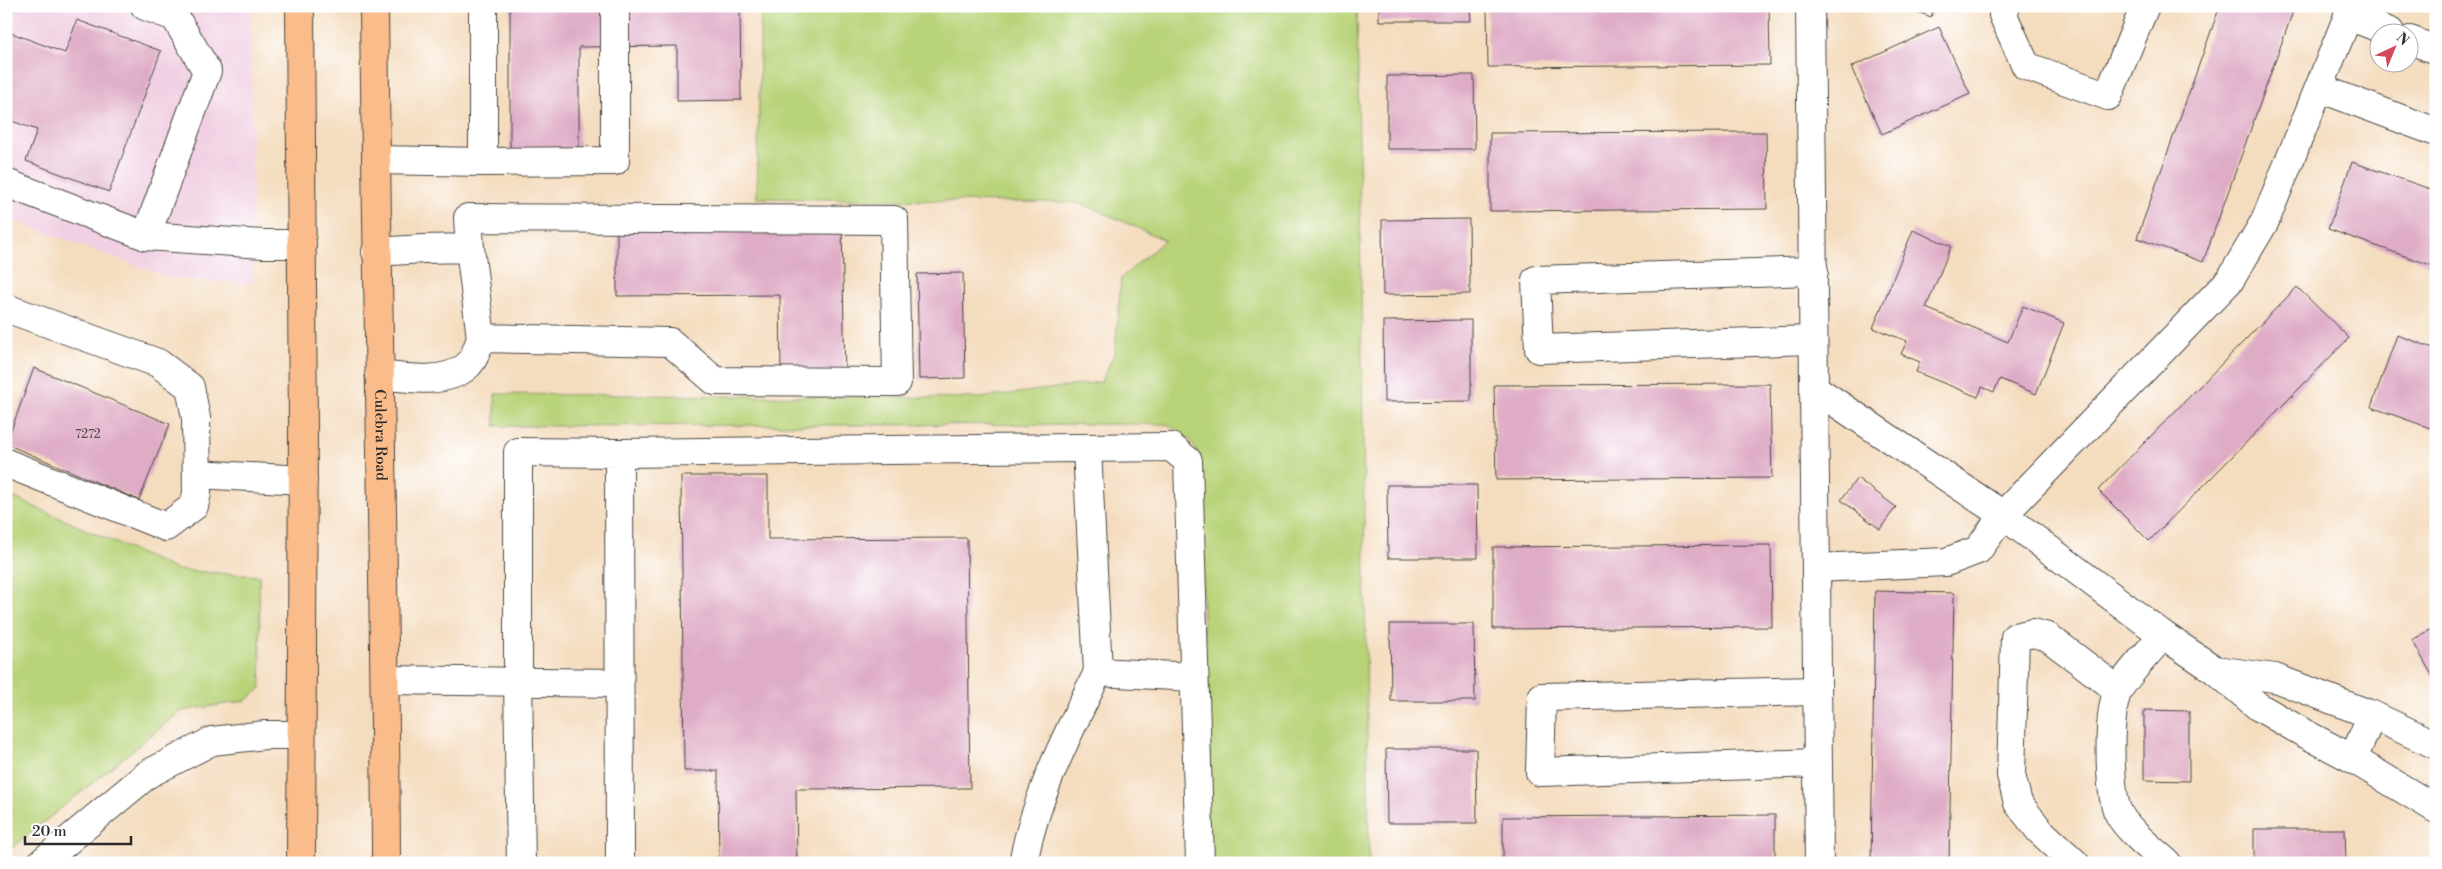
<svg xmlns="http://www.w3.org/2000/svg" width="2442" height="869" font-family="'Libre Bodoni',serif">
<rect width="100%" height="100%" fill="#fff"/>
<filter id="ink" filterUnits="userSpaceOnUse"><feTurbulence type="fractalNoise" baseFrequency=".02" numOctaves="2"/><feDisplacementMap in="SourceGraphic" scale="10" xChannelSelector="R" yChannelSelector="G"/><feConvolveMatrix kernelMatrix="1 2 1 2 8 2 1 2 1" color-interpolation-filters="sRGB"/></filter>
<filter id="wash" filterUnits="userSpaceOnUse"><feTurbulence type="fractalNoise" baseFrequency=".0096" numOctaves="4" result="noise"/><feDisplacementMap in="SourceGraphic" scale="20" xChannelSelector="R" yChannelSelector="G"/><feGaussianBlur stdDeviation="1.12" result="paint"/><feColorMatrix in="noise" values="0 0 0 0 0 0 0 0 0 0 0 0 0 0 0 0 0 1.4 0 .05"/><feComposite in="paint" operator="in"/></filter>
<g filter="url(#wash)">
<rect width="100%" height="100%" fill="#f4dcbe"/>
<path fill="#f1d0e3" d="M6,6H251L253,284L170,278L6,218Z"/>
<g fill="#b8d378" stroke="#727f52">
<path d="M761,6H1357L1369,863H1206L1201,464C1194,440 1188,436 1166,424L495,426V394L980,398L1101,382L1115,352L1121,278L1165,240L1081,203L757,198Z"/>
<path d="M6,494L177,570L259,576L261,688L245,701L181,711L6,853Z"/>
</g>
<g id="blocks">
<g fill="#dfacc6">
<path d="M510,6H740L741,100L677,101V46L579,47V151H510Z"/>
<path d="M1379,6H1470L1471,21H1379Z"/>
<path d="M1487,6H1769L1770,65L1488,67Z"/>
<path d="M1902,6H1935L1931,17Z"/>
<path d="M2220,6H2295L2203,262L2137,238Z"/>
<path d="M77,20L161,51L109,192L26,161L37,130L6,119V31L65,53Z"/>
<path d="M1939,27L1970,94L1882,134L1851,67Z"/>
<path d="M1474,75L1475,149H1387V76Z"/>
<path d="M1766,132L1767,209L1490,211V133Z"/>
<path d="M2352,162L2436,191V267L2328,229Z"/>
<path d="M1469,219L1470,294L1383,295L1382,220Z"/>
<path d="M617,227H842L845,377H781L780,295L617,296Z"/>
<path d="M1913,230L1951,246L1926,308L2008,342L2023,306L2064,323L2036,394L2000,379L1994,392L1982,387L1978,397L1916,372L1920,362L1901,354L1907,341L1873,328Z"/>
<path d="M963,273L965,378L919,379L917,274Z"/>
<path d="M2297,287L2349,338L2149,541L2098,490Z"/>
<path d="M1471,320V401L1384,402L1383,321Z"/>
<path d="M2397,335L2436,349V430L2371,407Z"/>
<path d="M34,368L170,424L139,500L6,444Z"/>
<path d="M1770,384L1772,478L1496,480L1494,385Z"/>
<path d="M681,476H768V539L967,538L970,788L796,789L797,863H719L718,771H684Z"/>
<path d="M1857,478L1896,507L1880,529L1841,500Z"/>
<path d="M1387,485H1477L1478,558H1388Z"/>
<path d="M1771,545L1772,627L1493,629V547Z"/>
<path d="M1875,591L1954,593L1949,863H1871Z"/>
<path d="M1390,624H1474L1475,701H1391Z"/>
<path d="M2436,627V682L2412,640Z"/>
<path d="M2144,710L2189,711V781L2144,780Z"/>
<path d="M1386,749H1476L1477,823H1387Z"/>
<path d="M1775,815V863H1503V817Z"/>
<path d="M2254,829H2345L2346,863H2254Z"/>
<path d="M1986,858L1991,863H1981Z"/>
</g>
</g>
</g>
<g filter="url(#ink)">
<use href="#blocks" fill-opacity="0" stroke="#494641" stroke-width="1"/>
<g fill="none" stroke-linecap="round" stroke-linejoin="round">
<g stroke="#494641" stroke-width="30">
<g id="minor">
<path d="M145,6L175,17L207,71L146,236"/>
<path d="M1810,6L1819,863"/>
<path d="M2006,6L2003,15L2026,66L2108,96L2145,6"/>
<path d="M2348,16L2390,32"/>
<path d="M2410,40L2436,50"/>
<path d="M2319,88L2436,132"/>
<path d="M376,160L483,162V6"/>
<path d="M483,162L615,161V6"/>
<path d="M6,183L146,236L263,244H302"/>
<path d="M376,252L423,249L470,248L468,218L894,220L897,382L715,381L670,342L481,338L470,248"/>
<path d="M6,308L158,363L190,387L196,418L197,493L194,506L166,527L6,463"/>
<path d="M1813,340L1539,349L1536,280L1814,271"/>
<path d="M379,375C404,378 446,385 467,366C475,359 477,348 481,338"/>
<path d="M1814,388L2003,515L2163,635L2215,670L2259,707L2302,732L2353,759L2436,809"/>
<path d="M1087,448L1098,672L1194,677"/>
<path d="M619,453L1171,447L1188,461L1200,863"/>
<path d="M197,474L303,480"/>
<path d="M1816,568L1946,562L1978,550L2003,515L2230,280L2265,221L2348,16V6"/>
<path d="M2163,635C2149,652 2131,670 2119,689C2107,708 2109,788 2117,810C2125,829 2152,849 2167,863"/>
<path d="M2215,670L2275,678L2372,715L2436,745"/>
<path d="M385,680L619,683"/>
<path d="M1817,691L1542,697L1540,772L1818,763"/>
<path d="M2353,759L2372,715"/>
<path d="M41,863L148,774L212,741L265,735H300"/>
<path d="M521,863L518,681V452L619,453L620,863"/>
<path d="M1023,863C1036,794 1068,734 1098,672"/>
<path d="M2075,863L2040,831L2018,803L2011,775L2015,637L2033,633L2048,637L2118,690"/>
</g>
</g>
<g stroke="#494641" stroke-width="30">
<g id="major">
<path d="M300,6L303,428L301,863"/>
<path id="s1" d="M374,6C377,292 385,577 386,863"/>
</g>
</g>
<use href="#minor" stroke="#fff" stroke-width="28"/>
<use href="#major" stroke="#f9bc8a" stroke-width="28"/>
</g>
</g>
<g text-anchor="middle" stroke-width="4.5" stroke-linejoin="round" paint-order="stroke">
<g font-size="12" fill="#584b52">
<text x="88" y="438">7272</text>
</g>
<g font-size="15" fill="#2b2b2b" stroke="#fff">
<text dy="5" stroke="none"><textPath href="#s1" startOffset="429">Culebra Road</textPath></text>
</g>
</g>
<rect width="2442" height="869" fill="none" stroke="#fff" stroke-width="25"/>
<g transform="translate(2394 48) rotate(44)"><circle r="24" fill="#ffffff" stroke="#aaaaaa"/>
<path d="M0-4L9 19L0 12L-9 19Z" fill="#d1495b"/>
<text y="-8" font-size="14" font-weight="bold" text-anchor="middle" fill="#2b2b2b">N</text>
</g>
<path d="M25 836v8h106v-8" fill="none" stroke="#2b2b2b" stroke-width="2.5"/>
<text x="32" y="836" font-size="15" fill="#2b2b2b" stroke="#ffffff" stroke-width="4" paint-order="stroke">20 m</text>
</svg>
